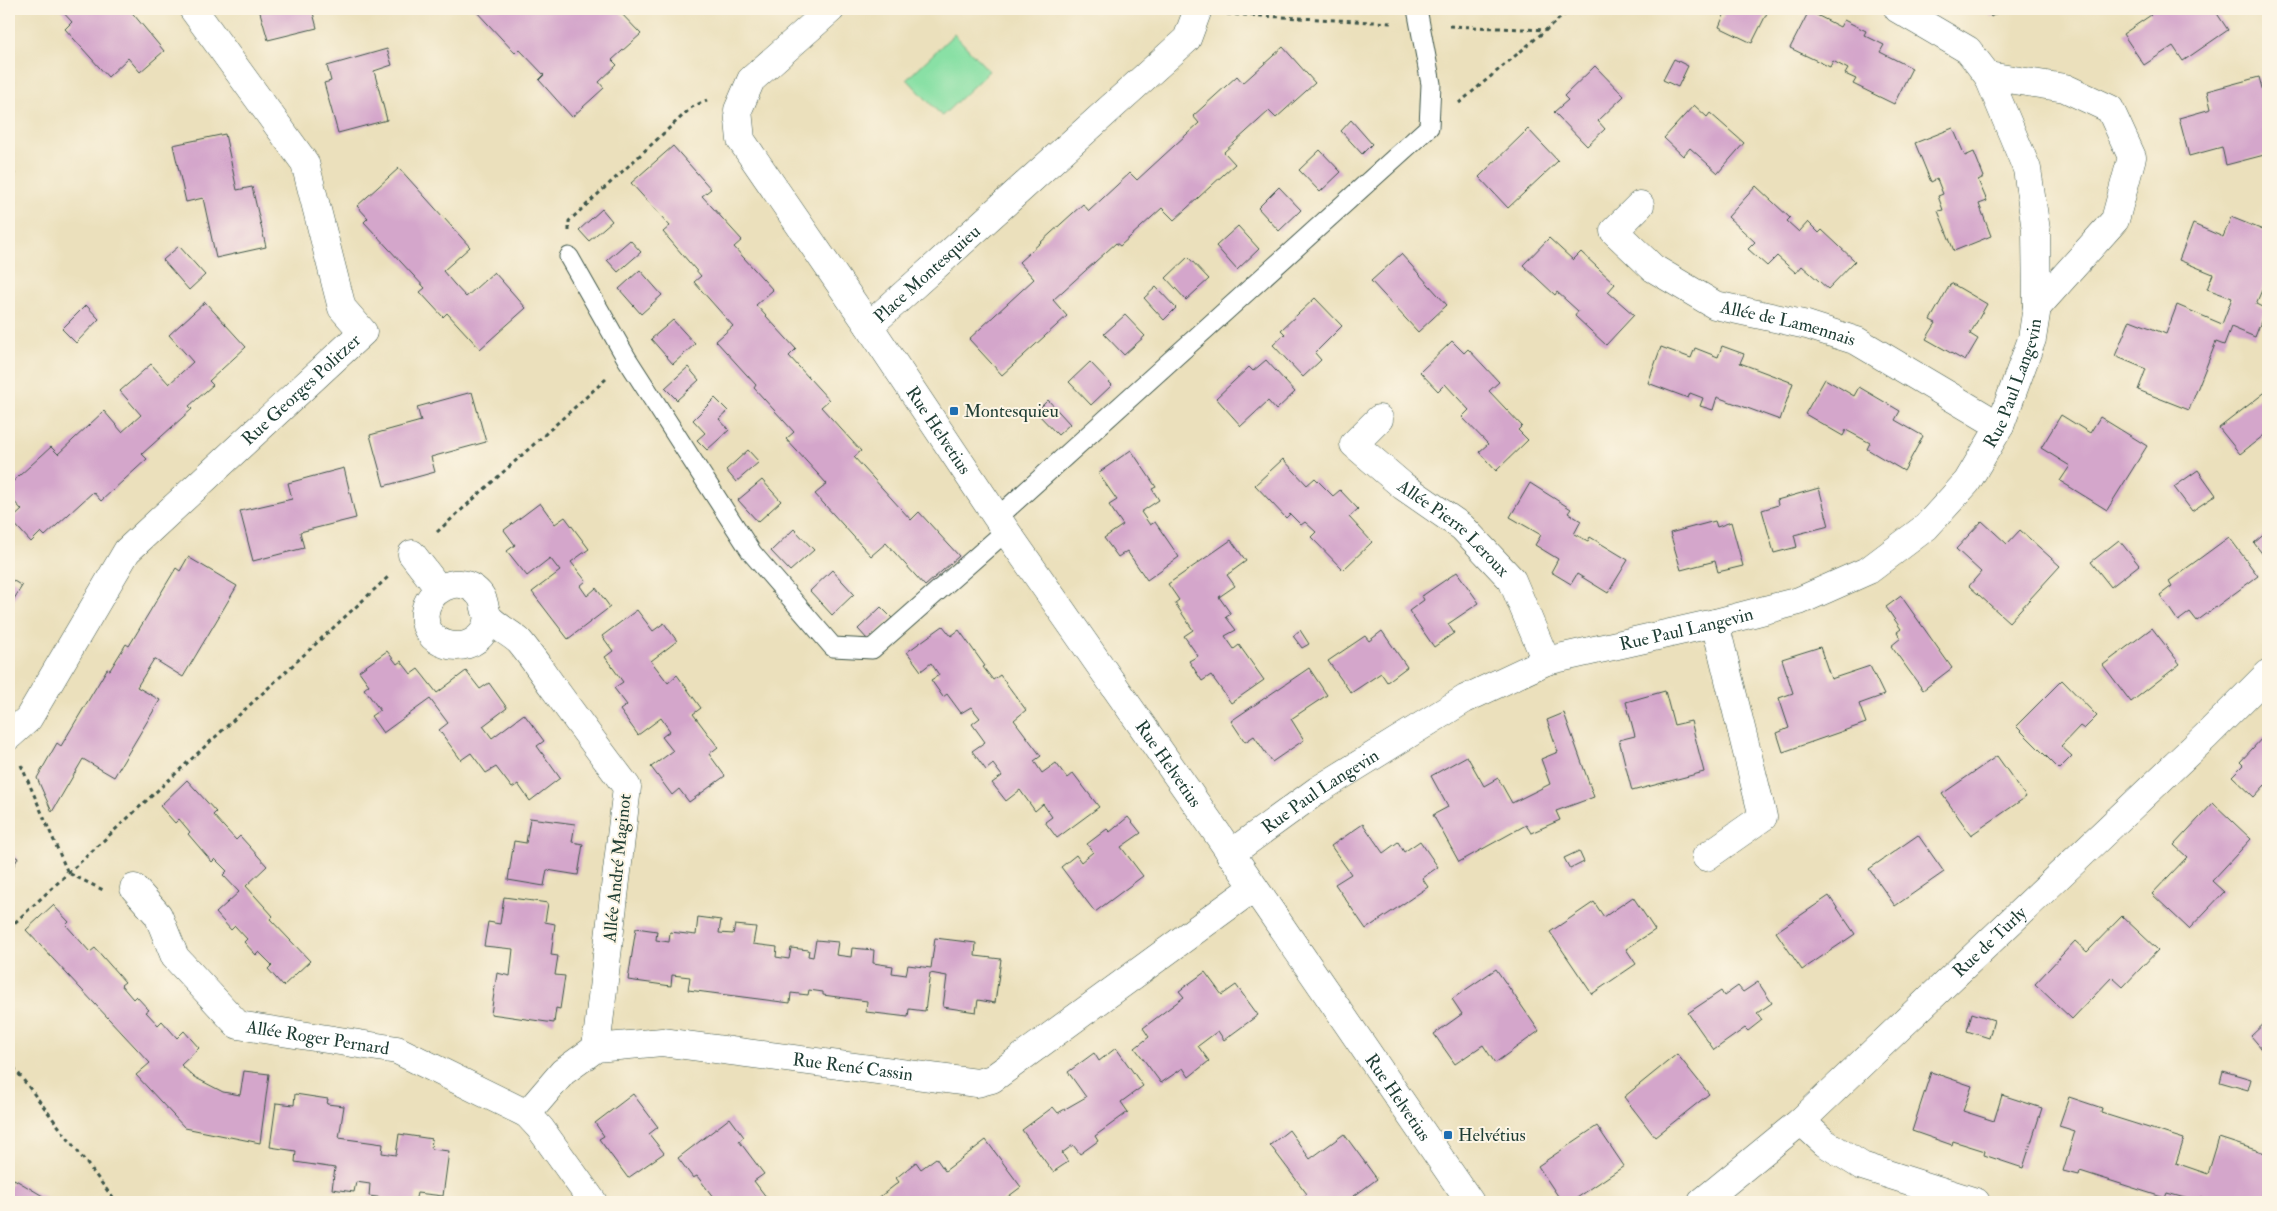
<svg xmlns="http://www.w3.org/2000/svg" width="2277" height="1211" font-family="'IM FELL Double Pica',serif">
<rect width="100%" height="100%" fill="#fcf5e5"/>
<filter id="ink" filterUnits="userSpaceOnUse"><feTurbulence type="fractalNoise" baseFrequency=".02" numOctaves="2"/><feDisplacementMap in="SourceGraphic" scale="10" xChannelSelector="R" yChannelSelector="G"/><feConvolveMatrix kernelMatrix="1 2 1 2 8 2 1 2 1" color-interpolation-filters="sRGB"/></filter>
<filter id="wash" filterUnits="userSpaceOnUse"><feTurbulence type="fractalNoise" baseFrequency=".0096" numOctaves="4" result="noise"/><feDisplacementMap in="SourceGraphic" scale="20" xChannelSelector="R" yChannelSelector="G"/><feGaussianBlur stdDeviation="1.12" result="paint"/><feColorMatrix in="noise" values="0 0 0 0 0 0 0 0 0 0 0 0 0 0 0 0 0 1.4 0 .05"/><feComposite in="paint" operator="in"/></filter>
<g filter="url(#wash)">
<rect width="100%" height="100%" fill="#ebe0bc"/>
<path fill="#89e0a5" stroke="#548e6c" d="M954,34L989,71L942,116L907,79Z"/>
<g id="blocks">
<g fill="#d4a6cb">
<path d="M60,9H129L164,51L140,72L128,58L108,77L65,29L72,22Z"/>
<path d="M259,9H312L317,28L268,40Z"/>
<path d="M474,9H617L641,34L612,60L617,65L599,82L604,88L572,117L539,80L544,75L519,49L515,53Z"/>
<path d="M1723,9H1769L1752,43L1719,27L1724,15L1721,13Z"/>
<path d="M1986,9H2003L1991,17Z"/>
<path d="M2147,9H2214L2228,30L2183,61L2173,46L2144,65L2123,34L2151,15Z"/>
<path d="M1809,11L1840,27L1844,20L1866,31L1864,35L1884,45L1880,52L1912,68L1894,104L1853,84L1856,79L1845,74L1848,69L1833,61L1830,67L1790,48Z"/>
<path d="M1283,47L1315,83L1276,118L1269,111L1224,152L1235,164L1174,220L1162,208L1120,246L1116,243L1053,300L1067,316L1002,375L969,339L1034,279L1019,262L1083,204L1089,211L1130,173L1137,180L1199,123L1193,116L1237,76L1243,83Z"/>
<path d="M387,49L392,65L374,71L387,120L338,133L324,83L331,81L327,66Z"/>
<path d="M1674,59L1688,66L1678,87L1663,80Z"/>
<path d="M1595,66L1624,96L1598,121L1605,129L1587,146L1554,112L1568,100L1564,96Z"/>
<path d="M2259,77L2268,110V154L2226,165L2222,147L2189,156L2179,118L2211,109L2207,91Z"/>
<path d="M1694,105L1707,117L1710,113L1744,143L1718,173L1690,148L1683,156L1664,138Z"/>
<path d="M1351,120L1372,144L1362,154L1341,131Z"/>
<path d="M1953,128L1965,156L1974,152L1984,177L1978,180L1987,201L1979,204L1991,236L1954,251L1938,211L1943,210L1938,196L1943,194L1937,179L1931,182L1915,143Z"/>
<path d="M1528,129L1558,161L1508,208L1479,177Z"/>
<path d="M225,134L237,190L252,187L266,247L216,258L203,198L186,202L173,145Z"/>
<path d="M673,146L711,189L702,196L742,240L734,247L773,290L756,305L796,349L789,356L829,400L821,407L861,451L854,457L911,520L919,512L959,556L925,586L886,543L871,556L815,494L827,484L786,439L794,432L754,388L756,385L716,341L733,326L694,282L701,276L663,232L670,226L631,183Z"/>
<path d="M1320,150L1341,172L1320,192L1299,170Z"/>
<path d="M9,159L15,174L9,177Z"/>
<path d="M399,168L470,247L443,271L454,284L466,297L494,272L526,308L480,349L447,313L443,317L420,292L425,288L364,222L368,218L357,206Z"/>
<path d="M1756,186L1790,218L1787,221L1799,232L1808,222L1819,233L1822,230L1855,261L1828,289L1802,266L1796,273L1777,256L1767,266L1748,249L1755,242L1728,217Z"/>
<path d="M1279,187L1301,210L1279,231L1258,208Z"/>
<path d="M602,209L612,221L589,241L579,230Z"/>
<path d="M2231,217L2268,232V276L2256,304L2266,309L2255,337L2231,327L2224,345L2216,342L2189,410L2138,390L2146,369L2115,356L2130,320L2166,334L2177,305L2222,324L2232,298L2207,289L2213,274L2179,260L2193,224L2223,237Z"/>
<path d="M1238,226L1259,249L1237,270L1216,246Z"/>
<path d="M1549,238L1573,260L1581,252L1615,284L1608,292L1634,315L1606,345L1575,316L1578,311L1557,292L1555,295L1523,265Z"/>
<path d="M630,240L641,252L618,272L607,260Z"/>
<path d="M179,246L205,275L189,290L163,260Z"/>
<path d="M1401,254L1447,305L1418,332L1371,281Z"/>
<path d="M1188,257L1209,279L1186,300L1166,278Z"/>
<path d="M640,270L662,295L641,314L619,289Z"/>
<path d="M1951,283L1987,304L1970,334L1978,339L1965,361L1926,339L1936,323L1930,320Z"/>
<path d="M1156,287L1176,308L1164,320L1144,298Z"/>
<path d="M1315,298L1342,326L1315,353L1321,360L1303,377L1273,345L1285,334L1281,330Z"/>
<path d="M205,302L246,347L209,381L213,385L189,406L192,409L142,454L147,459L101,501L93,492L45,536L41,532L31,542L11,520L22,510L9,496V485L51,447L58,454L104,411L122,432L141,415L120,391L151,364L169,384L193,362L169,335Z"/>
<path d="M86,305L99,319L76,343L62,329Z"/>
<path d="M1125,315L1145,336L1124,355L1104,334Z"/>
<path d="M673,320L695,344L673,364L651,339Z"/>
<path d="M1452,341L1464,353L1468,349L1499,382L1489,391L1522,426L1518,430L1528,440L1496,471L1479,452L1488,444L1462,417L1469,410L1445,384L1438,391L1420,372Z"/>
<path d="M1722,346L1744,354L1740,363L1793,383L1780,420L1717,397L1713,410L1700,406L1703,398L1690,393L1688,398L1648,383L1661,347L1691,358L1695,348L1718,357Z"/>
<path d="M1266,360L1295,392L1276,410L1268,401L1241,426L1216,398L1249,367L1253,371Z"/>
<path d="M1090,362L1112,385L1091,405L1069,382Z"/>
<path d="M688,367L699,380L677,400L665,388Z"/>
<path d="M1825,379L1854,396L1859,387L1900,411L1895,420L1923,436L1904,471L1867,449L1870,443L1846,430L1843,436L1805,414Z"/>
<path d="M2268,390V432L2240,454L2219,428Z"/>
<path d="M472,392L486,442L431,457L435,472L384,486L370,435L421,421L417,407Z"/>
<path d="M715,398L728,411L719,419L729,430L707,450L697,440L705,433L693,420Z"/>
<path d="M1048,400L1070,424L1058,435L1036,412Z"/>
<path d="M2061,415L2090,433L2100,417L2147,446L2107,510L2060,481L2070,466L2041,448Z"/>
<path d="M748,450L759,462L736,482L726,470Z"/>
<path d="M1131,450L1156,487L1152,489L1159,500L1141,512L1150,525L1155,522L1179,557L1147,580L1127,551L1118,557L1104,538L1123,525L1109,505L1117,500L1098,473Z"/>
<path d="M1283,459L1307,485L1315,478L1333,496L1340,490L1358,509L1349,517L1372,542L1343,570L1311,537L1316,532L1305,522L1301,525L1290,514L1286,518L1255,485Z"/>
<path d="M344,468L356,518L300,532L304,548L253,561L240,511L292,499L288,483Z"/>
<path d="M2198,470L2216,495L2192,511L2174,487Z"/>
<path d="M762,480L781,501L758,522L738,500Z"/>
<path d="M1530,483L1571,509L1568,513L1581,521L1574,534L1588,541L1590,537L1628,560L1608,593L1577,574L1571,584L1551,572L1558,559L1535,545L1541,535L1510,517Z"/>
<path d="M1819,488L1829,526L1794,535L1797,547L1774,553L1762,510L1778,505L1777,500Z"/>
<path d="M540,503L555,524L565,517L589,549L571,562L586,581L580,586L587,596L596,588L610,607L568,639L532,592L560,571L550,558L527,576L507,551L515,545L504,530Z"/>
<path d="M1715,521L1717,527L1731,522L1743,566L1718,572L1715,561L1681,570L1670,533Z"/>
<path d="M1982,521L2007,544L2020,530L2060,566L2009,622L1969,586L1981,572L1956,549Z"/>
<path d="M794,529L814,550L790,571L771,551Z"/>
<path d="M2268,531V561L2254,543Z"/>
<path d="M2229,537L2258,576L2197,621L2190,612L2178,621L2160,595L2172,586L2169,581Z"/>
<path d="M1231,540L1246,561L1227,575L1235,586L1219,597L1231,614L1226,617L1236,630L1225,636L1234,649L1239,645L1264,680L1231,703L1211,675L1202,681L1189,661L1198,656L1184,636L1193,630L1175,603L1179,600L1168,584Z"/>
<path d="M2119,540L2139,565L2111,587L2091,562Z"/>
<path d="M188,557L237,586L183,677L154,659L137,687L160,700L114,777L83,759L52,812L37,778L57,743L61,746L107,669L110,670L126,644L129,646L176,568L180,571Z"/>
<path d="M832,570L854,594L832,615L810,591Z"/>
<path d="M1457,572L1479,603L1448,624L1454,633L1434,647L1409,611L1424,600L1422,596Z"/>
<path d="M9,578L22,586L9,607Z"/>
<path d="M1901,596L1952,668L1923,690L1891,646L1901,638L1897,632L1901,629L1886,607Z"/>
<path d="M881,607L892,618L868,640L858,629Z"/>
<path d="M637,610L653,631L664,623L677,641L651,661L668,683L677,675L701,708L693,714L718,747L709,754L725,776L689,802L679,789L672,795L651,767L673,751L662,737L670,731L661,718L638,735L620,710L627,705L614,688L623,682L605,657L613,651L602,636Z"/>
<path d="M943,626L951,636L959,630L985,666L983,667L993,680L1000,675L1026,710L1014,720L1041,756L1034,761L1042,773L1056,763L1067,778L1073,773L1099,807L1057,838L1045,822L1052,817L1043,804L1035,811L1020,790L1006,801L992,783L1002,776L993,764L986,770L972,751L985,742L972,724L980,718L971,707L961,713L947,694L943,697L931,680L939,675L931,663L921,671L907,652Z"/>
<path d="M2152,628L2180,664L2131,702L2103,665Z"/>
<path d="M1300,630L1309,644L1302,648L1293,636Z"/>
<path d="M1382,631L1407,667L1387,682L1381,673L1351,693L1328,661L1365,636L1369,641Z"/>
<path d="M1820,647L1831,679L1870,666L1884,695L1859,704L1866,723L1783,752L1777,733L1789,728L1779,698L1793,693L1782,659Z"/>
<path d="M387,651L397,664L401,661L411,674L418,669L437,693L466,671L480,689L489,683L507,708L483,726L492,738L524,714L544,741L537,746L560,778L530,801L518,784L512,788L496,767L486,773L471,753L461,760L439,730L448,723L430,699L383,733L371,716L380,710L364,689L369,685L359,671Z"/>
<path d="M1309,668L1327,695L1291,719L1304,740L1272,762L1254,736L1245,742L1231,721Z"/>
<path d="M2062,680L2097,716L2084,729L2080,726L2061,746L2072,756L2059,769L2016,726Z"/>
<path d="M1665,691L1674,725L1691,721L1704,772L1632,791L1619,740L1635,736L1626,702Z"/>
<path d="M1564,713L1594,797L1556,811L1560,820L1531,833L1526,825L1459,862L1433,815L1448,807L1431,776L1467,756L1484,786L1498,778L1512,803L1550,784L1541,759L1558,752L1547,720Z"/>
<path d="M2264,736L2268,740V789L2265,785L2254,797L2232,776L2243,765L2240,762Z"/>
<path d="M1997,756L2026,797L1971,835L1942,794Z"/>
<path d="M187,780L216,812L213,815L236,840L240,836L267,866L246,886L273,916L270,919L310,961L283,986L268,969L272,965L259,952L256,955L244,942L247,939L235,926L231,930L216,913L239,892L223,875L227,871L215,859L212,862L188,834L190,832L179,819L175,823L160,806Z"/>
<path d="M2213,803L2251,839L2212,881L2224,892L2189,929L2152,894L2187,857L2174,845Z"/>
<path d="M1128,817L1141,833L1121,847L1143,876L1095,912L1061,867L1076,855L1081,862L1093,852L1087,844L1107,829L1110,832Z"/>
<path d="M530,818L575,824L572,842L583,844L578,875L547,870L544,886L508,880L514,841L526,843Z"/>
<path d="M1363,824L1383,853L1398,842L1404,852L1420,841L1438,867L1422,878L1428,887L1366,929L1335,884L1351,874L1331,846Z"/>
<path d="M1918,835L1944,872L1895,906L1869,869Z"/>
<path d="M1579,851L1584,862L1570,869L1564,858Z"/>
<path d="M9,853L18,858L9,874Z"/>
<path d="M1829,896L1855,934L1802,970L1776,932Z"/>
<path d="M504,897L548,903L545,922L555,924L551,955L558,956L555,975L565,976L560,1009L556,1008L554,1023L491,1014L497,973L510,976L513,949L484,946L488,922L500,924Z"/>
<path d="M1633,897L1655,930L1626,949L1636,964L1592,994L1550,932L1594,902L1604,917Z"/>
<path d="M53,905L69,922L66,925L90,952L95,948L125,982L121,985L133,999L136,996L149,1010L146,1012L158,1025L162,1021L177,1038L184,1031L199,1048L181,1065L194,1077L223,1092L240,1095L244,1071L269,1074L260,1143L185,1128L136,1075L150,1063L26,930Z"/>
<path d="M2122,916L2158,950L2123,987L2112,977L2072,1019L2035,984L2075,941L2087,952Z"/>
<path d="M698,917L721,920L719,933L733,934L735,925L756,927L753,944L777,947L776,957L789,959L791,948L809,950L808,956L813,957L816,940L838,942L836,955L851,957L852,948L874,950L873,963L893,966L892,973L906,975L908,965L931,968L935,938L976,943L975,956L1001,959L995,1003L978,1000L976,1012L943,1007L947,976L930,973L925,1011L909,1009L908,1017L866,1012L867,1001L823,995V992L809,990L808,995L791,993L790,1003L688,990L690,977L672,975L671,986L628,980L636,928L657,931L656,940L669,942L670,932L696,935Z"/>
<path d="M1496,969L1539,1031L1495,1063L1483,1045L1455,1064L1434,1034L1462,1014L1452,999Z"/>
<path d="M1205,972L1222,995L1236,985L1258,1015L1224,1040L1218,1031L1198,1046L1209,1061L1189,1077L1183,1068L1161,1083L1135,1048L1149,1037L1143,1028L1184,997L1179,991Z"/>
<path d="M1758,982L1772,1003L1757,1013L1762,1020L1748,1031L1745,1028L1714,1050L1688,1013L1721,991L1724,996L1738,986L1743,992Z"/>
<path d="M1972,1013L1994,1020L1989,1038L1967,1031Z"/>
<path d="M2268,1020V1056L2251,1036Z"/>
<path d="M1116,1048L1143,1086L1121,1102L1128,1112L1095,1136L1098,1141L1080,1154L1073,1145L1062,1153L1068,1162L1053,1172L1022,1130L1053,1107L1058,1113L1086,1097L1068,1072L1094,1053L1099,1061Z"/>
<path d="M1677,1054L1709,1094L1655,1137L1624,1097Z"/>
<path d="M2223,1071L2251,1079L2248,1090L2220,1082Z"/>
<path d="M1931,1072L1972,1086L1963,1111L1994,1121L2002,1095L2042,1108L2023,1168L1984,1155L1985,1151L1953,1141L1952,1145L1912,1131Z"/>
<path d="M295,1094L328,1099L327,1104L344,1106L339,1138L383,1144L382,1153L396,1155L399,1134L432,1139L431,1149L449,1151L443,1196L417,1193L415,1202H413L369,1196L370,1184L356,1182L354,1192L332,1189L335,1168L295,1162L296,1151L270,1147L276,1103L294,1105Z"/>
<path d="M633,1094L658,1127L649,1134L664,1153L628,1178L599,1139L604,1136L595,1123Z"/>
<path d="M2069,1097L2102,1108L2101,1113L2184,1139L2176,1163L2208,1174L2219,1138L2268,1154V1202H2216L2201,1197L2199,1202L2167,1193L2165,1198L2080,1171L2079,1175L2063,1171L2075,1131L2059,1126Z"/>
<path d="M730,1118L744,1137L739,1141L764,1174L754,1181L770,1202H717L697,1176L693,1178L678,1158Z"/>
<path d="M1597,1126L1624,1166L1571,1202H1562L1538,1166Z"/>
<path d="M1289,1130L1310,1159L1344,1134L1377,1179L1346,1202H1297L1307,1194L1270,1145Z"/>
<path d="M986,1140L1021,1187L1001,1202H873L899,1182L896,1178L916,1162L921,1169L936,1158L945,1171Z"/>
<path d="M14,1179L53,1202H9V1188Z"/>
</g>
</g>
</g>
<g filter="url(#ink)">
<use href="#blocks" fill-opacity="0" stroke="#3e5548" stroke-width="1"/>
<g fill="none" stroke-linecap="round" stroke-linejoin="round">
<g stroke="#3e5548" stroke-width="21">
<g id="lane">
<path d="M569,257L627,359L752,553L833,647L872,649L1006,531"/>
<path d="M998,517L1429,127L1431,84L1417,9"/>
</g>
</g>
<g stroke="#3e5548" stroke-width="29">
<g id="street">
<path id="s1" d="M831,9L751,80L738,110L741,140L869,326L1006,531L1210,823L1470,1202"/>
<path d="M1988,76L2065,88L2110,109L2132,157L2115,220L2037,307"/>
<path id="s2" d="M1640,205L1614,231L1653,268L1715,305L1807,325L1857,341L2000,426"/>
<path id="s3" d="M869,326L1187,39L1197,12L1196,9"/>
<path id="s4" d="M1379,419L1354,444L1403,486L1462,527L1512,580L1546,661"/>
<path d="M412,554L439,589"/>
<path d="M488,617C487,622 486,627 484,631C467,659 420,645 425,612C428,591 455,575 474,589C488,600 482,608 489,618C497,627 510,633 519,641C531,655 542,672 553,687C577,720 602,754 627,787L596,1048"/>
<path id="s5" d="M9,736L28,719L127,551L363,332L342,308L305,163L193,9"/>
<path id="s6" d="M1230,854L1318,790L1465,699L1546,661L1715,623L1799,601L1869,570L1926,527L1967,482L2000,426L2032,339L2037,307L2036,230L2027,169L1988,76L1968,50L1898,9"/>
<path d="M1706,857L1763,817L1715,623"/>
<path id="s7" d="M134,888L158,915L175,957L238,1025L397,1050L527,1114"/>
<path d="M1801,1121L1825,1143L1862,1166L1976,1202"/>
<path id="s8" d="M593,1202L540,1128L527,1114L563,1072L596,1048L662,1042L977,1083L992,1079L1003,1071L1253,888"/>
<path id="s9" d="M1702,1202L1801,1121L2206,736L2268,674"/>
</g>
</g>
<g stroke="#3e5548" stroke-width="3" stroke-dasharray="4 4" stroke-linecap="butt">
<path d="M1227,14L1391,23"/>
<path d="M1449,26L1547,30"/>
<path d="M1459,103L1571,9"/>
<path d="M569,231V221L692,107L707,100"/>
<path d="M437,532L606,379"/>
<path d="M21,765L68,873L103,890"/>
<path d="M9,928L388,577"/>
<path d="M9,1061L116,1202"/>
</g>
<use href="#lane" stroke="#fff" stroke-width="19"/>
<use href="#street" stroke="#fff" stroke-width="28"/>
</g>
</g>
<g fill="#1f6fb2" stroke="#fcf5e5" stroke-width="2">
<rect x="949" y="406" width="10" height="10" rx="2.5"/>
<rect x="1443" y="1130" width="10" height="10" rx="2.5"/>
</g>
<g text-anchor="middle" stroke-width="4" stroke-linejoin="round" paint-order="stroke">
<g font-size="18" fill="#1f3d34" stroke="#fcf5e5">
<text dy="6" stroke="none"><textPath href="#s3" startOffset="78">Place Montesquieu</textPath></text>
<text dy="6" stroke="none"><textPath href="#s2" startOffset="238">Allée de Lamennais</textPath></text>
<text dy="6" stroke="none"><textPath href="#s6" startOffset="950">Rue Paul Langevin</textPath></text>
<text dy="6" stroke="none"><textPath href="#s5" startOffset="458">Rue Georges Politzer</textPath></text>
<text dy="6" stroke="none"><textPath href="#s1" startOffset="521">Rue Helvetius</textPath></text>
<text dy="6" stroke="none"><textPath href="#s4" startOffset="166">Allée Pierre Leroux</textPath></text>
<text dy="6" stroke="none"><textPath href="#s6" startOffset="515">Rue Paul Langevin</textPath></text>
<text dy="6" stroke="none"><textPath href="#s1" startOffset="926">Rue Helvetius</textPath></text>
<text dy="6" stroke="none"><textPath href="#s6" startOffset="110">Rue Paul Langevin</textPath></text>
<text transform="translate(617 868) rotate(-84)" y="6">Allée André Maginot</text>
<text dy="6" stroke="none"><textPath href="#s9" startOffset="388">Rue de Turly</textPath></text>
<text dy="6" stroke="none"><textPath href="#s7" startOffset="255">Allée Roger Pernard</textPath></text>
<text dy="6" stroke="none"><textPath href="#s8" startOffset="465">Rue René Cassin</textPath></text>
<text dy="6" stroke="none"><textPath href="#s1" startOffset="1331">Rue Helvetius</textPath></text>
</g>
<g font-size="18" fill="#1f3d34" stroke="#fcf5e5" text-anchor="start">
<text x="964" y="417">Montesquieu</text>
<text x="1458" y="1141">Helvétius</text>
</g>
</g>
<rect width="2277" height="1211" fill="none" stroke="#fcf5e5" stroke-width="30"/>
</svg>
